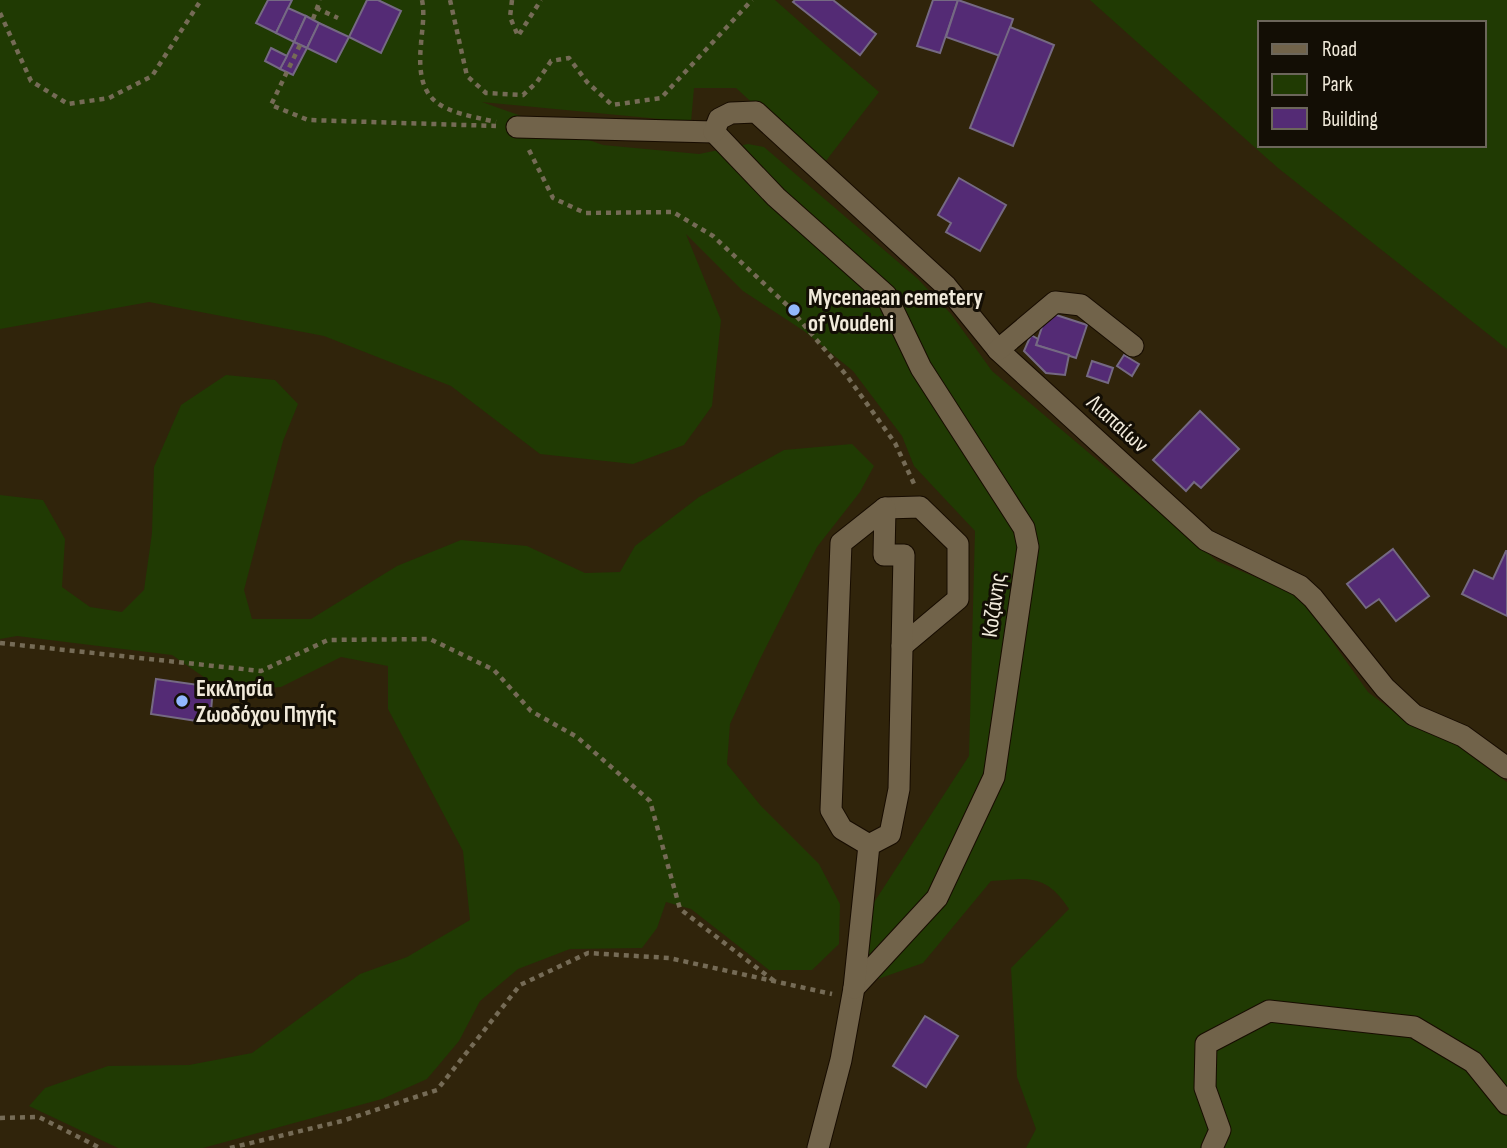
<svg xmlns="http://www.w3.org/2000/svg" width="1507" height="1148" font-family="'Sofia Sans Condensed',sans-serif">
<rect width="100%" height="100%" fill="#30240b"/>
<g fill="#203a03" fill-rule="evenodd">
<path d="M0,0H775L879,92L822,166L736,88H694L691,122L482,102L603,145L699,154L748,144L764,147L918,279L951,314L992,371L1217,561L1289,591L1307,606L1368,692L1405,720L1447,738L1507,782V1148H1026L1036,1129L1017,1077L1011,968L1069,909C1046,874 1029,878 991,881L923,963L878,979L866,957L871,907L969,756L975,531L914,466L902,436L853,371L804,331L743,291L686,234L721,320L712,406L684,445L633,464L540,454L451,386L324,336L149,302L0,329Z"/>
<path d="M1090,0H1507V349L1278,168ZM1260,23H1484V145H1260Z"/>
<path d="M226,375L275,380L298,404L283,441L244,590L252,619H311L397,566L461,540L527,546L585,573L620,572L635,546L699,497L784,450L852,444L874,466L860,492L817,547L760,659L730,724L727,764L761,806L819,864L840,904L839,944L812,970H769L691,909L666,902L657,928L642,948L570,949L518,969L480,1001L459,1041L427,1079L382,1099L203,1148H118L29,1106L45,1088L108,1066L189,1065L252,1053L360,974L407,957L470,920L463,851L388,709V666L341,657L281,687L224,691L172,655L17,636L0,639V495L43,500L65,539L62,587L90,607L122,612L144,590L152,533L154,467L181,405Z"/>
</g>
<g fill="#542b75" stroke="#756983" stroke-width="2">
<path d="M268,0H292L276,33L256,23Z"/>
<path d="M367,0H378L401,11L381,53L349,37Z"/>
<path d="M795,0H833L876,34L860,55L793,2Z"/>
<path d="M933,0H958L940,53L917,46Z"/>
<path d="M958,0L1013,19L1000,56L946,37Z"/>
<path d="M288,8L306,16L294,42L276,33Z"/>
<path d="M306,16L319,23L307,48L294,42Z"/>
<path d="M319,23L349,37L336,62L307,48Z"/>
<path d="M1010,27L1054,45L1013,146L970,128Z"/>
<path d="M294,42L307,48L293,75L280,69Z"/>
<path d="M271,48L287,56L280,69L265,61Z"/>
<path d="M959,178L1006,205L980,251L946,232L951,223L938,215Z"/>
<path d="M1047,312L1087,325L1076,358L1036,345Z"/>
<path d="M1031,335L1038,339L1036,345L1069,355L1065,375L1046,373L1024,351Z"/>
<path d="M1124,355L1139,364L1132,376L1117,366Z"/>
<path d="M1092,361L1113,368L1108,383L1087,376Z"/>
<path d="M1200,411L1239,449L1201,488L1194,482L1186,491L1153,460Z"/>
<path d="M1393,549L1429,596L1396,621L1379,599L1366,608L1347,584Z"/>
<path d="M1506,551H1507V616L1462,594L1474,570L1493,579Z"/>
<path d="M156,679L213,687L210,723L151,714Z"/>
<path d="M925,1016L958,1036L926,1087L893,1066Z"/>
</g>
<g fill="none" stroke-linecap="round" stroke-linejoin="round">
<g stroke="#170c00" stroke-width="23">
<g id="minor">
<path d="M517,127L714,132"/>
<path d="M714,132L776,197L886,295L921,368L1024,528L1028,547L994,777L937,898L854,988L841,1060L818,1148"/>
<path d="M714,132L719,119L731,113L756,112L946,286L998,350L1206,540L1300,586L1313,598L1385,688L1414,715L1463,736L1507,768"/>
<path d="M998,350L1055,302L1081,305L1133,346"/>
<path d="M885,508L920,507L958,544V599L902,646"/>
<path d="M854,988L869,845L890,834L899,789L904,555H884L885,508L841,543L831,810L842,829L869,845"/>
<path d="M1212,1148L1220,1130L1205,1088L1206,1044L1269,1011L1414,1027L1473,1062L1507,1104"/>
</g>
</g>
<g stroke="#756b56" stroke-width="4.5" stroke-dasharray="5 5" stroke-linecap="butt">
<path d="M422,0C425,15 422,29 421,44C415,107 443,110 496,122"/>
<path d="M450,0L467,76L486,93L523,95L537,82L551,61L569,58L587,82L612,105L661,98L752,0"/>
<path d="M512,0L510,17L518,36L541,0"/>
<path d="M316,8L338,18"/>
<path d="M0,13L31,81L68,104L109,98L152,76L201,0"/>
<path d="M313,19L320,0"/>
<path d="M300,45L271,105L308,120L496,126"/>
<path d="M529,150L553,198L585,213L673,212L713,236L788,306L847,376L895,443L915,486"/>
<path d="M0,643L261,671L328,640L430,639L494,670L531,711L577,737L650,801L680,909L778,984"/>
<path d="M0,1118L39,1117L100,1148"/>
<path d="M230,1148L342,1121L437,1090L520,985L588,953L669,958L832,994"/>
</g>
<use href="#minor" stroke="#71634a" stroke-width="21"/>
</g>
<g fill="#92b7fd" stroke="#130e05" stroke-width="2.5">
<circle cx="794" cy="310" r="7"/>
<circle cx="182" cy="701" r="7"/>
</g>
<g text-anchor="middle" stroke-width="6" stroke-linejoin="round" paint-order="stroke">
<g font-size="23" font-weight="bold" fill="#f1eadb" stroke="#130e05" text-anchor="start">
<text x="808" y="305">Mycenaean cemetery<tspan x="808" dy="26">of Voudeni</tspan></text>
<text x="196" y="696">Εκκλησία<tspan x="196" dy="26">Ζωοδόχου Πηγής</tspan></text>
</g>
<g font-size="23" fill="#f1eadb" stroke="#130e05">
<text transform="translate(1118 423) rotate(42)" y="8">Λιαπαίων</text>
<text transform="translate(993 605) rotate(-82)" y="8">Κοζάνης</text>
</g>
</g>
<rect x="1258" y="21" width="228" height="126" fill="#130e05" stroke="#6c665b" stroke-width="2"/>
<rect x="1272" y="44" width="35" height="10" fill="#71634a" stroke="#6c665b" stroke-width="2"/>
<text x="1322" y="56" font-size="21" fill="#f1eadb">Road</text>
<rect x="1272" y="74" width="35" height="21" fill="#203a03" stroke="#6c665b" stroke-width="2"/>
<text x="1322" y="91" font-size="21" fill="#f1eadb">Park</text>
<rect x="1272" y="108" width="35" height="21" fill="#542b75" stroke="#6c665b" stroke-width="2"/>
<text x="1322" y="126" font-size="21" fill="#f1eadb">Building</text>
</svg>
